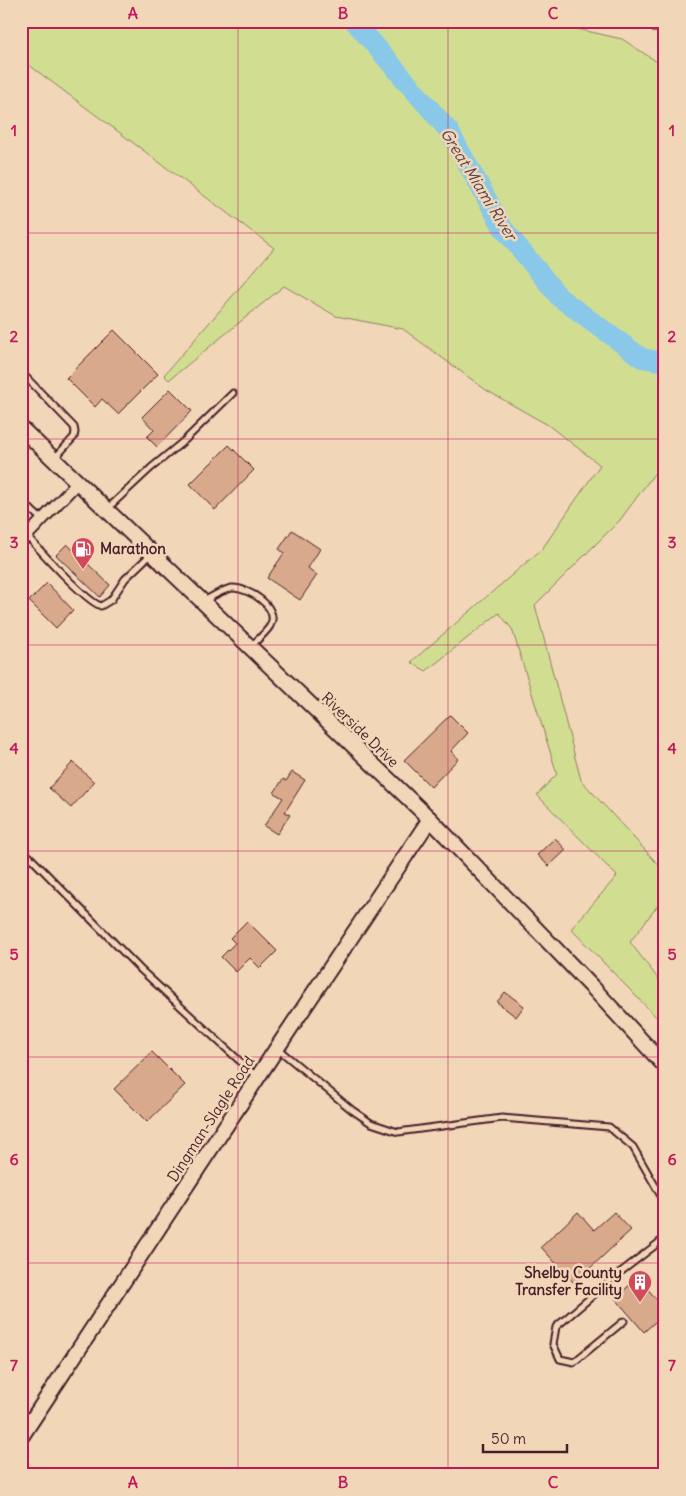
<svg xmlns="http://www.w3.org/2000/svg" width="686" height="1496" font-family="Delius,sans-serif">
<rect width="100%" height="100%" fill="#f1d7b8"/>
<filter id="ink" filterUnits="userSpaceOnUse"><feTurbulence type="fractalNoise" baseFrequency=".02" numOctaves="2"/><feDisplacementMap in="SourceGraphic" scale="10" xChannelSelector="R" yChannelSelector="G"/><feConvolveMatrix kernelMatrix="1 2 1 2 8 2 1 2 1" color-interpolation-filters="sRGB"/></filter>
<g filter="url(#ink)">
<path fill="#d1de92" stroke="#8e7e5e" d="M21,21H542L622,39L665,67V465L662,463L620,520L535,605L581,780L665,872V896L630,942L665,988V1026L571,929L617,876L537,795L557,774L512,629L499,613L426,671L411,662L542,549L600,465L548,425L486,390L403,329L336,316L284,286L169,380L164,375L274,248L21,59Z"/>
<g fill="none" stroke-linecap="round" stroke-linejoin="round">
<path stroke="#89c8e9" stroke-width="20" d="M354,21L449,131L503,228L560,298L642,358L665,362"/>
</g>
<g fill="#d9a98b" stroke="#4a1f2b">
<path d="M652,21H665V33L652,32Z"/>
<path d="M114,330L158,374L118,414L102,399L95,407L66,378Z"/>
<path d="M170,389L192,411L157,447L147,437L154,430L142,417Z"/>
<path d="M229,445L254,470L215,510L190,484Z"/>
<path d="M292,530L320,549L308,568L317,575L300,600L267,578L284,553L279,549Z"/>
<path d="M67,544L110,585L100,597L56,555Z"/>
<path d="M47,583L73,610L56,628L29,601Z"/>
<path d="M450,715L468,733L451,751L458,759L431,787L404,760Z"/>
<path d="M73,762L94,782L71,808L49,788Z"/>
<path d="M292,772L305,780L285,812L290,815L277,834L264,826L283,798L274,793L283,779L286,781Z"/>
<path d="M555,838L566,850L549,866L537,855Z"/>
<path d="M247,921L277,951L260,968L250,958L236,972L221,957L235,943L230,938Z"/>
<path d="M505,992L524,1006L516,1017L497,1002Z"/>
<path d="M152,1052L185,1085L147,1122L114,1089Z"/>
<path d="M578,1212L594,1230L614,1212L631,1230L574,1283L541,1247Z"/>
<path d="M638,1278L665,1309V1313L644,1332L615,1298Z"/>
</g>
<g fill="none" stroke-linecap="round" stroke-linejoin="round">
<g stroke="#4a1f2b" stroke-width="9">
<g id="lane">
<path d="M21,372L74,427L75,432L74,437L54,459"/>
<path d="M21,500L42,520"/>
<path d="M107,509L151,468L185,440L233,393"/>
<path d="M27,536C41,551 85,601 101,606L111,600L125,579L152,553"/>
<path d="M204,601C213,596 222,590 232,588C247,587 281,607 270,626C265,634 257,640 251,646"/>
<path d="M21,848L140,969L256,1076"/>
<path d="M278,1049L352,1110L371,1123L398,1132L502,1118L609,1127L633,1147L661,1196L665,1198"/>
<path d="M665,1238L661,1241L665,1247"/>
<path d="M624,1321L574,1362L560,1359L553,1344L556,1327L618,1274L661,1241"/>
<path d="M664,1328L665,1329"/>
</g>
</g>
<g stroke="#4a1f2b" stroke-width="14">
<path id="street" d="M21,542L78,482"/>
</g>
<g stroke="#4a1f2b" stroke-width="18">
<g id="secondary">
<path d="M21,428L430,819L594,989L665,1066"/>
<path d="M21,1437L277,1048L430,819"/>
</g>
</g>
<use href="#lane" stroke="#f1d7b8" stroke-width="5"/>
<use href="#street" stroke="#f1d7b8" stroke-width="10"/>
<use href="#secondary" stroke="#f1d7b8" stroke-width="14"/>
</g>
</g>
<path fill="none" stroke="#c2185b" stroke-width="1" stroke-opacity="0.55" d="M238,21V1475M448,21V1475M21,233H665M21,439H665M21,645H665M21,851H665M21,1057H665M21,1263H665"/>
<defs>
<g id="fuel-pin" transform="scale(1.25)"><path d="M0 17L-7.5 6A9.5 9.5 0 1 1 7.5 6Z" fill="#d1495b" stroke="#f1d7b8"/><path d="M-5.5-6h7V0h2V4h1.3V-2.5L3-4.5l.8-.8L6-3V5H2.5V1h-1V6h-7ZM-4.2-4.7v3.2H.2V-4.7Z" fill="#fff"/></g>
<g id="building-pin" transform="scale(1.25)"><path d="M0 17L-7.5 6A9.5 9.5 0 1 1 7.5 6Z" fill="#d1495b" stroke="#f1d7b8"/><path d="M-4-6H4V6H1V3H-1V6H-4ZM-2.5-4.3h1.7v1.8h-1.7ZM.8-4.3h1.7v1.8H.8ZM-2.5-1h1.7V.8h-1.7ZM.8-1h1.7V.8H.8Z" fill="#fff"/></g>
</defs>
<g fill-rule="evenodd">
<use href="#fuel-pin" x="83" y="549"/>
<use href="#building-pin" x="640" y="1282"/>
</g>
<g text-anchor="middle" stroke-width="5" stroke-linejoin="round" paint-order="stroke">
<g font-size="15" font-weight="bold" fill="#4a1f2b" stroke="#f1d7b8" text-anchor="start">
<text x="100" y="554">Marathon</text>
<text x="622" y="1278" text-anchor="end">Shelby County<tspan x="622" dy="17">Transfer Facility</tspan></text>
</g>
<g font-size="15" fill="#4a1f2b" stroke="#f1d7b8">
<text transform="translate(360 730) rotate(44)" y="5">Riverside Drive</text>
<text transform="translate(211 1119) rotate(-57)" y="5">Dingman-Slagle Road</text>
</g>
<g font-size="16" font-style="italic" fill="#574151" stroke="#f1d7b8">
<text transform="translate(479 184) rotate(58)" y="6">Great Miami River</text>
</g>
</g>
<rect width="686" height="1496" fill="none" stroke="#f1d7b8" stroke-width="55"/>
<path d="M483 1444v8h84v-8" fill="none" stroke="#4a1f2b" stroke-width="2.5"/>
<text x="491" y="1444" font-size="15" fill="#4a1f2b" stroke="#f1d7b8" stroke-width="4" paint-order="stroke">50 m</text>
<rect x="28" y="28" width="630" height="1440" fill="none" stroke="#c2185b" stroke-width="2"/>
<g font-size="16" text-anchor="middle" font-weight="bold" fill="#c2185b">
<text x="133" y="19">A</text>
<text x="343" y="19">B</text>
<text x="553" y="19">C</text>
<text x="14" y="136">1</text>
<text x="672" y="136">1</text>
<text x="14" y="342">2</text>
<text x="672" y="342">2</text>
<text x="14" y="548">3</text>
<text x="672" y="548">3</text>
<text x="14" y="754">4</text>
<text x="672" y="754">4</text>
<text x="14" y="960">5</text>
<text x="672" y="960">5</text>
<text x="14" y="1165">6</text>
<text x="672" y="1165">6</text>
<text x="14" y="1371">7</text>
<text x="672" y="1371">7</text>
<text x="133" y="1488">A</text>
<text x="343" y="1488">B</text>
<text x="553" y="1488">C</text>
</g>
</svg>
